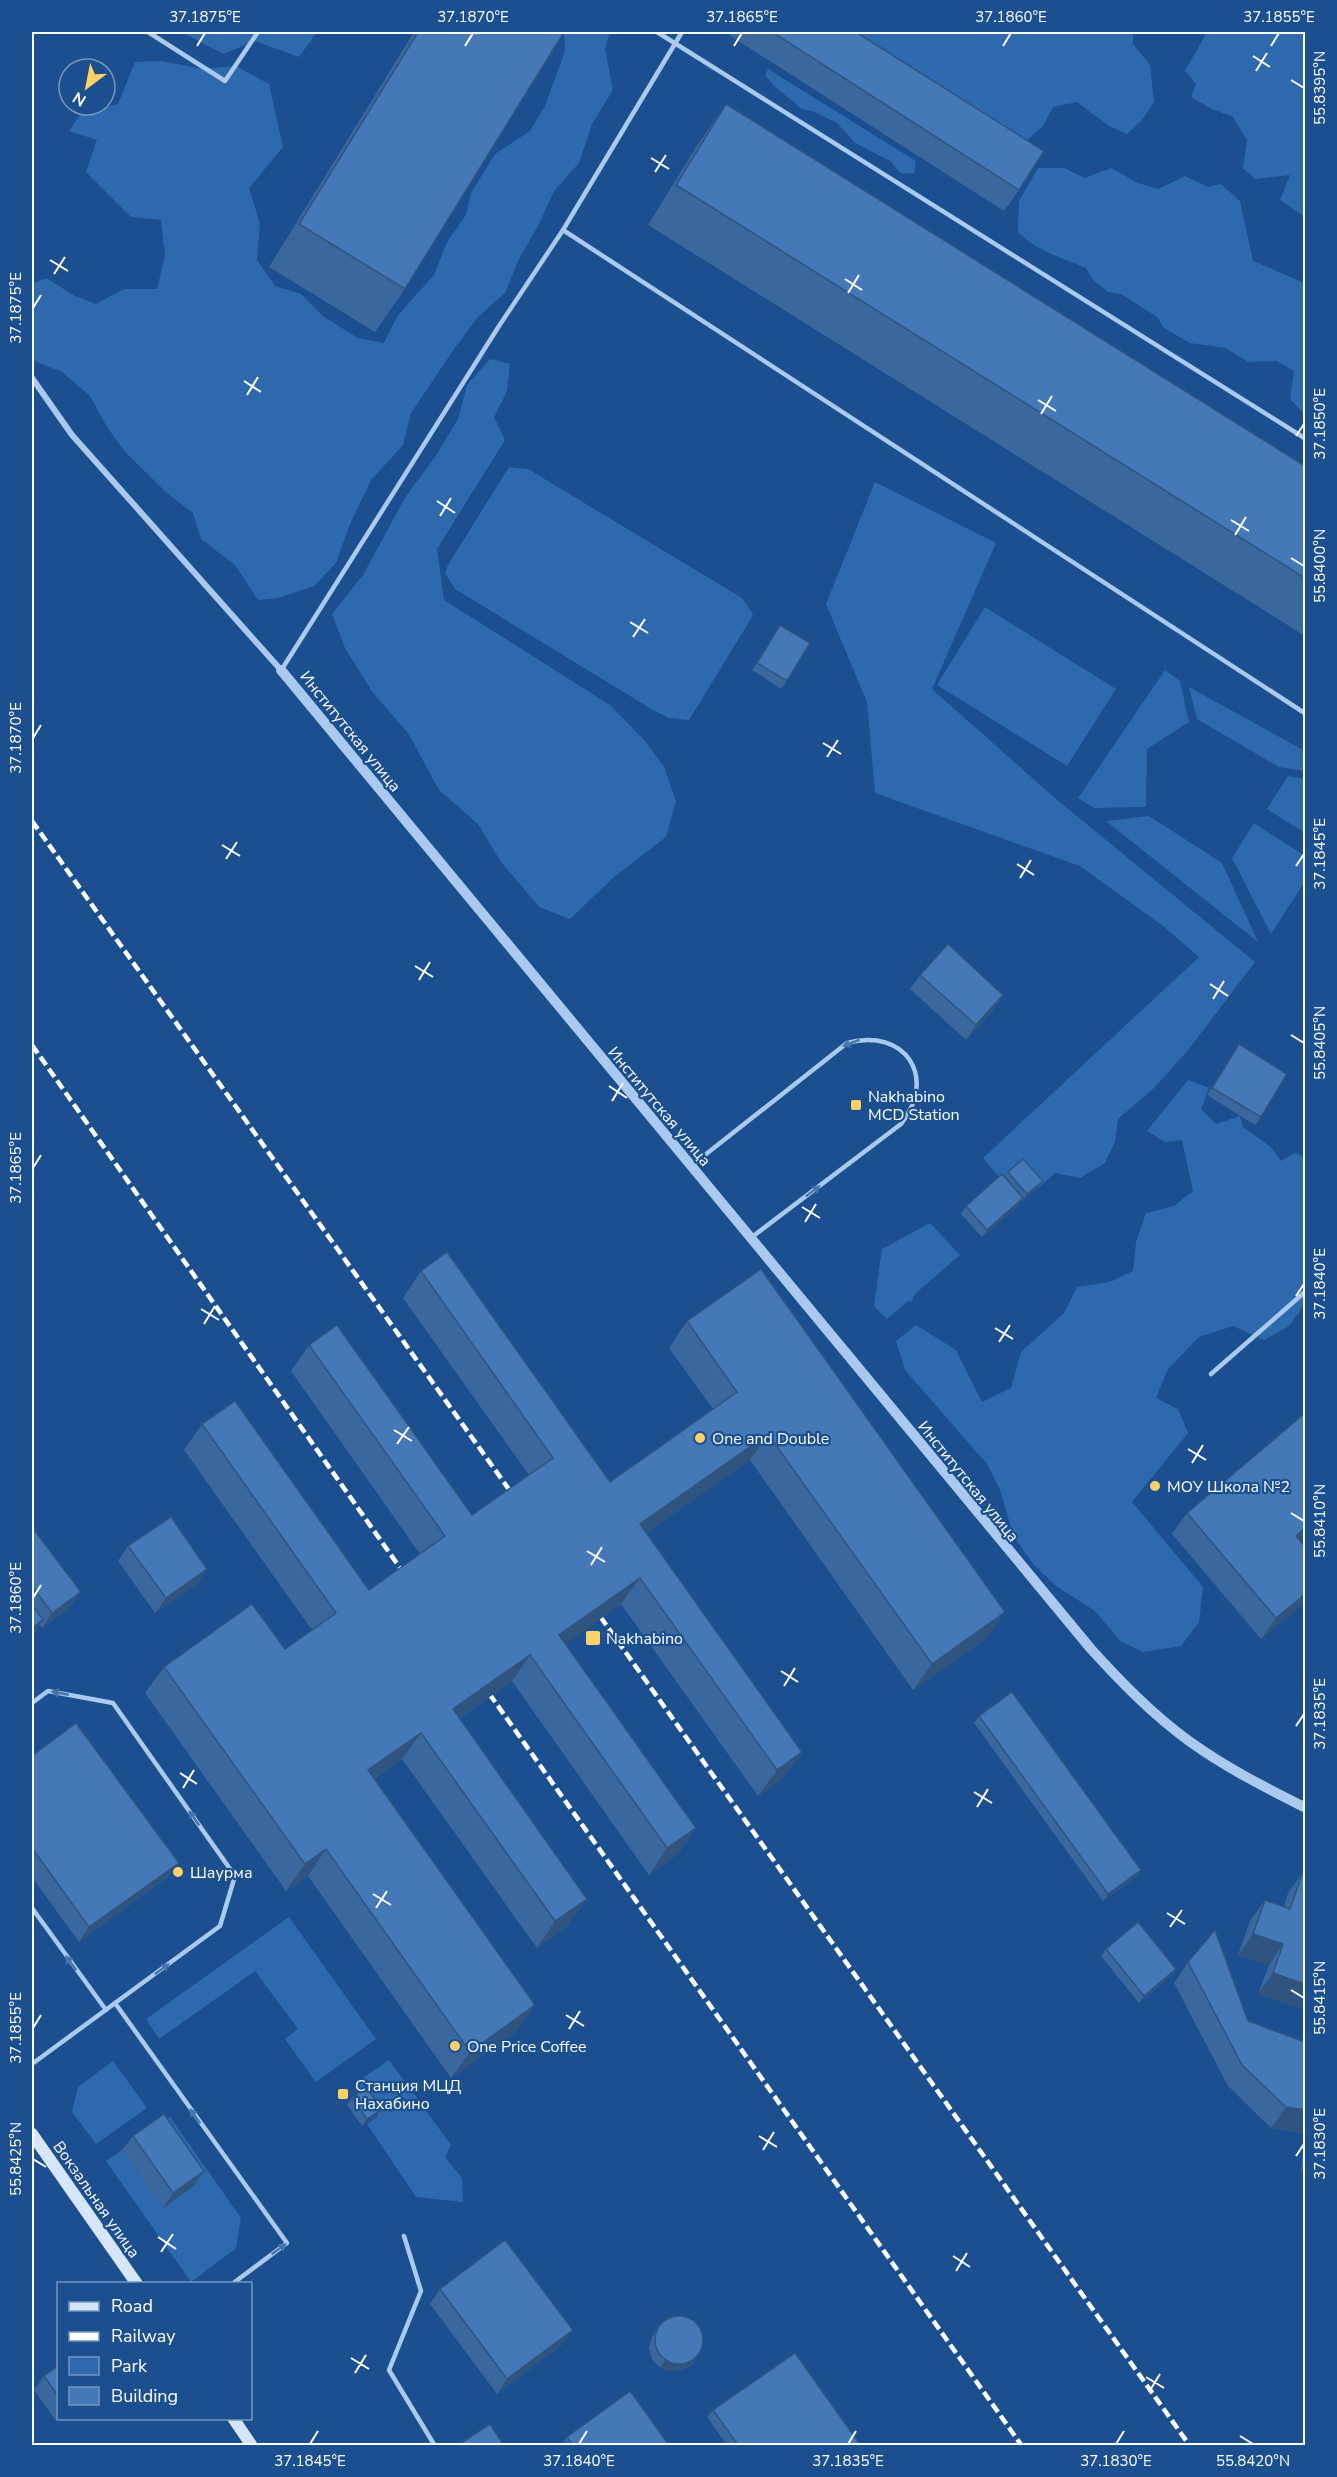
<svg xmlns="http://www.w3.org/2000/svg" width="1337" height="2477" font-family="'Nunito Sans',sans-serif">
<rect width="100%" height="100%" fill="#1b4f8f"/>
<g fill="#2e69ad">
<path d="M182,32H317L299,57L255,41L223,54Z"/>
<path d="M564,32H610L605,49L613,90L592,124L579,163L554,191L538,226L519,259L505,293L478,317L452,352L411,413L403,445L371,480L350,524L336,563L314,586L278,598L258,600L235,565L201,539L193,513L167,493L125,452L107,427L90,396L62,372L32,360V284L46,278L75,296L96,304L124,289H157L165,255L161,220L131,217L86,172L97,140L69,131L82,112L118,104L135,62L161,61L203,69L236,66L269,84L283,147L249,188L260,224L257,260L275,286L301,294L324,317L358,338L384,343L398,315L434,275L447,242L466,215L471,193L495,154L530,131L545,106L565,51Z"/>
<path d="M840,32H1133V44L1150,65L1154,102L1142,120L1127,134L1109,126L1077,102L1053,107L1043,126L1026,141Z"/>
<path d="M1207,32H1305V217L1280,200L1290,175L1255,179L1243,168L1247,140L1232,116L1214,110L1191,97L1196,84L1185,71Z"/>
<path d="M768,69L916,161L914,174L900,173L890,161L855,143L837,123L815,112L802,109L774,86L765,75Z"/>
<path d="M1038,168H1064L1085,178L1111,168L1138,183L1158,189L1185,176L1208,187L1221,184L1240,201L1253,261L1305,283V415L1290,399L1294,371L1277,361L1248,362L1226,348L1190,343L1164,328L1157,317L1121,294L1108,292L1093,280L1086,268C1061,257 1038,252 1018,232L1019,201Z"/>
<path d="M490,359L510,364L507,391L494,417L505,440L437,549L444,600L610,705L646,742L664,767L676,801L666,837L614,877L570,919L539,907L501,862L478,824L439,790L408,733L373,693L345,648L332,614L363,575L406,496L435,457L458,419L467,385Z"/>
<path d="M509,467L528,469L742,598L753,614L749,622L689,720L669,718L653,710L455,589L445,573L448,565Z"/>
<path d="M875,482L996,543L932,689L1056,799L1255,962L1189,1049L1154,1088L1118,1119L1115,1142L1105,1163L1080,1178L1055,1173L1038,1188L1017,1164L1001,1179L983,1158L1199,957L1163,926L1080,866L875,793L867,702L826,604Z"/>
<path d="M985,607L1116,689L1067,766L937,685Z"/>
<path d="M1165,670L1180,681L1189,722L1147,749L1146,807L1094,808L1078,798Z"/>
<path d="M1189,687L1305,751V771L1279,767L1197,719Z"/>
<path d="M1288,776L1305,779V833L1267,809Z"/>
<path d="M1149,816L1222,863L1258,942L1106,821Z"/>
<path d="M1254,823L1305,856V881L1271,934L1232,858Z"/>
<path d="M1188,1080L1209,1088L1201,1109L1216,1124L1240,1116L1243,1127L1271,1147L1281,1161L1295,1153L1305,1157V1304L1289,1326L1264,1340L1233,1326L1199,1337L1168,1369L1156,1398L1178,1409L1188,1433L1132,1502L1203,1587L1199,1622L1181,1646L1143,1652L1120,1641L1095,1611L1056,1586L1034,1565L1014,1537L1000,1490L987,1464L905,1370L896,1341L916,1325L956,1350L982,1402L1011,1388L1021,1352L1064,1313L1077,1287L1110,1282L1133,1271L1136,1242L1146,1213L1174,1206L1193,1191L1182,1140L1165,1142L1147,1131Z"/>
<path d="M930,1223L960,1255L915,1294L911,1302L908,1301L887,1319L874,1306L882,1249Z"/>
<path d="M289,1917L376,2039L316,2082L285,2039L298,2029L255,1971L159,2039L146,2019Z"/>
<path d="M389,2060L451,2145L445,2157L462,2178L463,2202L416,2197L367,2124L378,2116L354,2084Z"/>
<path d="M113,2061L147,2108L96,2144L72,2112L78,2087Z"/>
<path d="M170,2117L241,2218L236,2248L191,2282L106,2161L122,2150L163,2208L154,2129Z"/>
</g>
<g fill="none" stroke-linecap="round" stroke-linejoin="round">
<g stroke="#a9c9ee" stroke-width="4.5">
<path d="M148,32L225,81L258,32"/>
<path d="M657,32L1306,439"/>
<path d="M563,230L1306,714"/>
<path d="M282,669L499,326L563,230L682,32"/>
<path d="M691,1166L847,1043C905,1027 938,1077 901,1124L752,1237"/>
<path d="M1211,1374L1306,1291"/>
<path d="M32,1703L48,1691L113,1703L235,1876L220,1926L32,2064"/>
<path d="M32,1908L106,2010"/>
<path d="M115,2003L287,2243L232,2284"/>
<path d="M404,2236L421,2291L389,2370L435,2446"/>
</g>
<path stroke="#a9c9ee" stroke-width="6" d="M32,378L72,435L281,670"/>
<path stroke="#a9c9ee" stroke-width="10" d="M281,670L1091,1649C1121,1682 1152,1714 1189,1741C1225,1767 1266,1788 1306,1808"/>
<g stroke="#d6e6fa" stroke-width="12">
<path d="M32,2134L137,2284"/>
<path d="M233,2418L252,2446"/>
</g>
<g stroke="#fff" stroke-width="4.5" stroke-dasharray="10 4.5" stroke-linecap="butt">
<path d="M32,821L518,1502"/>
<path d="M32,1045L410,1582"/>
<path d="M592,1605L1190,2446"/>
<path d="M481,1682L1022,2446"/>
</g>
</g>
<g fill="#3a679d">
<path d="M414,32H564L405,289L375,332L269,267Z"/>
<path d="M732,32H856L1019,190L1004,211L729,35Z"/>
<path d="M726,104L1305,466V636L648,225L698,144Z"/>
<path d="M780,625L787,681L781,689L752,670Z"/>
<path d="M920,975L1003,995L993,1010L966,1040L910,989Z"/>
<path d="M1239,1044L1261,1117L1255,1125L1207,1095Z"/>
<path d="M1008,1172L1043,1181L1037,1188L1022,1201H1021L1018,1206L982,1237L961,1214L966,1206L1004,1177Z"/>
<path d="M421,1271L610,1482L713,1409L669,1348L687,1321L986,1639L913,1690L750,1460L646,1533L802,1752L783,1778L758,1796L621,1604L565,1644L696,1828L678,1854L649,1875L512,1681L460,1718L569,1925L537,1948L402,1759L374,1779L535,2005L516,2032L451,2078L308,1876L286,1891L145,1693L164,1667L285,1649L312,1630L184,1450L202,1424L369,1590L420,1554L291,1371L309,1345L472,1515L529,1475L403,1298Z"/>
<path d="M1305,1413V1537L1301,1541L1305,1602L1261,1639L1172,1534L1187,1513Z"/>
<path d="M32,1527L70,1607L42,1628L40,1625L32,1637Z"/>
<path d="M128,1546L207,1569L197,1584L155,1613L118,1561Z"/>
<path d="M979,1716L1141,1870L1135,1878L1103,1901L974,1723Z"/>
<path d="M32,1756L168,1877L79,1942L32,1877Z"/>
<path d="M1303,1872L1305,2010L1258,1994L1269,1965L1238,1955L1250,1921L1265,1900L1284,1907L1288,1893Z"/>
<path d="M1106,1949L1176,1969L1171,1976L1139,2003L1101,1956Z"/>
<path d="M1188,1962L1248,2021L1305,2134L1271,2128L1228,2086L1174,1983Z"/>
<path d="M352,2098L382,2109L376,2116L362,2126L347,2105Z"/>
<path d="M133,2136L204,2171L194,2186L163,2208L122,2150Z"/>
<path d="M1305,2144V2173L1300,2172Z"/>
<path d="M440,2289L562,2345L497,2394L430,2304Z"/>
<path d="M657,2329L692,2364L682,2370L670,2371L660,2368L652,2359L649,2348L652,2337Z"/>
<path d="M58,2366V2418L56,2421L34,2390L44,2376Z"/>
<path d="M713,2410L857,2445H727L707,2417Z"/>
<path d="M567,2437L669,2445H561Z"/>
</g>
<g fill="#305480">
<path d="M1003,995L993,1010L966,1040L976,1025Z"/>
<path d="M1043,1181L1037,1188L1022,1201L1027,1194Z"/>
<path d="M1023,1198L1018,1206L982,1237L987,1230Z"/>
<path d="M768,1434L750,1460L621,1551L640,1524Z"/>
<path d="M1305,1528V1537L1282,1557L1296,1536Z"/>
<path d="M207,1569L197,1584L155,1613L166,1598Z"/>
<path d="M640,1578L621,1604L541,1662L559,1635Z"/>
<path d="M81,1592L70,1607L42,1628L52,1613Z"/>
<path d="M1305,1594V1602L1261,1639L1276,1618Z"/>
<path d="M1005,1612L986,1639L913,1690L932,1664Z"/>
<path d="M43,1620L32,1637V1628Z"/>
<path d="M530,1655L512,1681L435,1735L453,1709Z"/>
<path d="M421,1733L402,1759L349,1796L368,1770Z"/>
<path d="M802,1752L783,1778L758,1796L777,1770Z"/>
<path d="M696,1828L678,1854L649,1875L667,1848Z"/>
<path d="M326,1849L308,1876L286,1891L305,1864Z"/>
<path d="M179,1863L168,1877L79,1942L89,1927Z"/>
<path d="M1141,1870L1135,1878L1103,1901L1108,1894Z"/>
<path d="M587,1899L569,1925L537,1948L555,1921Z"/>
<path d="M1253,1934L1283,1944L1269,1965L1238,1955Z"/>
<path d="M1176,1969L1171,1976L1139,2003L1144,1996Z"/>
<path d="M1273,1973L1305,1984V2010L1258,1994Z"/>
<path d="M535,2005L516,2032L451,2078L470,2052Z"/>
<path d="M1286,2107L1305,2110V2134L1271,2128Z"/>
<path d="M382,2109L376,2116L362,2126L367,2119Z"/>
<path d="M1305,2164V2173L1300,2172Z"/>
<path d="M204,2171L194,2186L163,2208L173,2193Z"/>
<path d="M573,2330L562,2345L497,2394L507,2379Z"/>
<path d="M697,2356L692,2364L682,2370L670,2371L660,2368L665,2360Z"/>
</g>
<g fill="#4478b7" stroke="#305480" stroke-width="1.5">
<path d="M418,32H564L405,289L299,224Z"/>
<path d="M772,32H856L1044,151L1019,190Z"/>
<path d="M726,104L1305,466V578L676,185Z"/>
<path d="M780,625L810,643L787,681L757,663Z"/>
<path d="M948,944L1003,995L976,1025L920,975Z"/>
<path d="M1239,1044L1287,1074L1261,1117L1212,1088Z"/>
<path d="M1023,1159L1043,1181L1027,1194L1008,1172Z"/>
<path d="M1002,1174L1023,1198L987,1230L966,1206Z"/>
<path d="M447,1252L610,1482L737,1392L687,1321L761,1269L1005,1612L932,1664L768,1434L640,1524L802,1752L777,1770L640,1578L559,1635L696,1828L667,1848L530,1655L453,1709L587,1899L555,1921L421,1733L368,1770L535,2005L470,2052L326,1849L305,1864L164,1667L252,1604L285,1649L336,1613L202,1424L235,1401L369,1590L445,1536L309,1345L337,1325L472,1515L553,1458L421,1271Z"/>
<path d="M1305,1413V1528L1296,1536L1305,1547V1594L1276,1618L1187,1513Z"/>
<path d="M171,1517L207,1569L166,1598L128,1546Z"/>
<path d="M32,1527L81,1592L52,1613L32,1586Z"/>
<path d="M32,1604L43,1620L32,1628Z"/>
<path d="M1012,1692L1141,1870L1108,1894L979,1716Z"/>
<path d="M76,1723L179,1863L89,1927L32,1848V1756Z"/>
<path d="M1303,1872L1305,1873V1984L1273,1973L1283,1944L1253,1934L1265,1900L1290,1909Z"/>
<path d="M1138,1922L1176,1969L1144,1996L1106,1949Z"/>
<path d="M1215,1930L1248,2021L1305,2042V2110L1286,2107L1242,2065L1188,1962Z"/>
<path d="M366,2087L382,2109L367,2119L352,2098Z"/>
<path d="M164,2114L204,2171L173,2193L133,2136Z"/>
<path d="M505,2240L573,2330L507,2379L440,2289Z"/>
<circle cx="679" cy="2340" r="24"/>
<path d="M795,2353L859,2443L855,2445H738L713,2410Z"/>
<path d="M58,2366V2396L44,2376Z"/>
<path d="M630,2391L669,2445H573L567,2437Z"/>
<path d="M490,2424L503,2444L501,2445H458Z"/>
</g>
<defs><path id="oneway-solid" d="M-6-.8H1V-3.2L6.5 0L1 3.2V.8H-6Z" transform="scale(1.5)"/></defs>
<g fill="#4674ac">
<use href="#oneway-solid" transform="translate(851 1043) rotate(159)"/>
<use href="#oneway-solid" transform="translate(813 1191) rotate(-37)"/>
<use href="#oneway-solid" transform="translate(60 1693) rotate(-169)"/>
<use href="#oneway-solid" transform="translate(194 1818) rotate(-125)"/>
<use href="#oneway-solid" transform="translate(71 1963) rotate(-126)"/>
<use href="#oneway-solid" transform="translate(162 1969) rotate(-36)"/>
<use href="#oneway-solid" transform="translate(195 2116) rotate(-125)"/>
<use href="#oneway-solid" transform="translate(279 2249) rotate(-36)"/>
</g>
<path fill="none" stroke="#fff" stroke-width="2" d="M197,46L205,33M465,46L473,33M734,46L742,33M1003,46L1011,33M1271,46L1279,33M1253,56L1270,67M1256,71L1267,53M1291,80L1304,88M651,158L669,169M655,172L666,155M50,260L68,271M54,274L65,257M845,279L862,290M848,293L859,275M33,308L41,295M244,381L261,392M247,395L258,377M1038,400L1056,411M1041,414L1052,396M1296,436L1304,424M437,501L455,513M440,516L451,498M1231,520L1249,531M1235,535L1246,517M1291,558L1304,566M630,622L648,633M633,637L645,619M33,738L41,725M823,743L841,754M827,757L838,740M222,845L240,856M226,859L237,842M1017,864L1034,875M1296,866L1304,854M1020,878L1031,860M415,966L433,977M419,980L430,962M1210,984L1228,996M1213,999L1224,981M1291,1035L1304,1043M609,1086L627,1098M612,1101L623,1083M33,1168L41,1155M802,1207L820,1218M805,1222L816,1204M1296,1296L1304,1284M201,1309L219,1320M204,1324L215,1306M995,1328L1013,1339M999,1342L1010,1325M394,1430L412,1441M397,1444L409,1427M1188,1449L1206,1460M1192,1463L1203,1445M1291,1513L1304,1521M587,1551L605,1562M591,1565L602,1547M33,1598L41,1585M781,1671L798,1682M784,1686L795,1668M1296,1726L1304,1714M180,1773L197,1784M183,1788L194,1770M974,1792L992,1803M977,1807L988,1789M373,1894L391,1905M376,1908L387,1891M1167,1913L1185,1924M1170,1927L1182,1910M1291,1990L1304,1998M566,2015L584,2026M33,2028L41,2015M569,2029L580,2011M759,2136L777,2147M763,2150L774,2132M1296,2156L1304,2144M33,2159L46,2167M158,2237L176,2249M161,2252L173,2234M953,2256L970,2267M956,2271L967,2253M351,2358L369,2369M355,2373L366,2355M1146,2377L1164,2388M1149,2392L1160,2374M1240,2436L1253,2444M310,2444L318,2431M579,2444L587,2431M848,2444L856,2431M1116,2444L1124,2431"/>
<g fill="#ffd166" stroke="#1b4f8f" stroke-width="2">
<rect x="850" y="1099" width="12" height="12" rx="3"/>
<circle cx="700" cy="1438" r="6"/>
<circle cx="1155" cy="1486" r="6"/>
<rect x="585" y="1630" width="16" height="16" rx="3"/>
<circle cx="178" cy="1872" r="6"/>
<circle cx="455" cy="2046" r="6"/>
<rect x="337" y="2088" width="12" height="12" rx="3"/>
</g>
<g text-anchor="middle" stroke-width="4.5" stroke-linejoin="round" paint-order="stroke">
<g font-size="16" fill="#fff" stroke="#1b4f8f">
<text transform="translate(351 731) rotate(51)" y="6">Институтская улица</text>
<text transform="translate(660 1106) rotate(50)" y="6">Институтская улица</text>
<text transform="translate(969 1481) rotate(51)" y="6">Институтская улица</text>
<text transform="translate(97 2199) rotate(55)" y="6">Вокзальная улица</text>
</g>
<g font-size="16" fill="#fff" stroke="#1b4f8f" text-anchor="start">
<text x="868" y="1102">Nakhabino<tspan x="868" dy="18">MCD Station</tspan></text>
<text x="712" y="1444">One and Double</text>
<text x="1167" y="1492">МОУ Школа №2</text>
<text x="606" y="1644">Nakhabino</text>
<text x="190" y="1878">Шаурма</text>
<text x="467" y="2052">One Price Coffee</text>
<text x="355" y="2091">Станция МЦД<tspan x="355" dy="18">Нахабино</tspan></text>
</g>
</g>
<rect width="1337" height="2477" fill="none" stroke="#1b4f8f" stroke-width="66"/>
<rect x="57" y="2282" width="195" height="138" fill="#1b4f8f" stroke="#7695bc" stroke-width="1.5"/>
<rect x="69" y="2302" width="30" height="9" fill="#d6e6fa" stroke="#7695bc" stroke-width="1.5"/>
<text x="111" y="2312" font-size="18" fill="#ffffff">Road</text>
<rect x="69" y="2332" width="30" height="9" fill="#ffffff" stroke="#7695bc" stroke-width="1.5"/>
<text x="111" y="2342" font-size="18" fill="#ffffff">Railway</text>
<rect x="69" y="2357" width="30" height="18" fill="#2e69ad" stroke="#7695bc" stroke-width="1.5"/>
<text x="111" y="2372" font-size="18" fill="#ffffff">Park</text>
<rect x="69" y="2387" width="30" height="18" fill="#4478b7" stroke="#7695bc" stroke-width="1.5"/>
<text x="111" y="2402" font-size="18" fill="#ffffff">Building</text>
<g transform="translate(87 87) rotate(212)"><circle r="28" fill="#1b4f8f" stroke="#7695bc" stroke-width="1.5"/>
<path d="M0-4.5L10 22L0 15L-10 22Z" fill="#ffd166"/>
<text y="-9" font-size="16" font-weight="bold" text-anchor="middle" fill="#ffffff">N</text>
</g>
<rect x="33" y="33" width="1271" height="2411" fill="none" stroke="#fff" stroke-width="2"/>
<g font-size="15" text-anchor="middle" fill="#fff">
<text x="205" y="22">37.1875°E</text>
<text x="473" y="22">37.1870°E</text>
<text x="742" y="22">37.1865°E</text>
<text x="1011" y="22">37.1860°E</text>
<text x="1279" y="22">37.1855°E</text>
<text transform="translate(1320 88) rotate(-90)" y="5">55.8395°N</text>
<text transform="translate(16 308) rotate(-90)" y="5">37.1875°E</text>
<text transform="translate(1320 424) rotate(-90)" y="5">37.1850°E</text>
<text transform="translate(1320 566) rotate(-90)" y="5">55.8400°N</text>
<text transform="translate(16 738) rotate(-90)" y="5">37.1870°E</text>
<text transform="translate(1320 854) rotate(-90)" y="5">37.1845°E</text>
<text transform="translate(1320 1043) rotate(-90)" y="5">55.8405°N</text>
<text transform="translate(16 1168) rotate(-90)" y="5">37.1865°E</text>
<text transform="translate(1320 1284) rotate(-90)" y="5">37.1840°E</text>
<text transform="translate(1320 1521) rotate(-90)" y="5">55.8410°N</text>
<text transform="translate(16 1598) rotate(-90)" y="5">37.1860°E</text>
<text transform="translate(1320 1714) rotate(-90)" y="5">37.1835°E</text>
<text transform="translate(1320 1998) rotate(-90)" y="5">55.8415°N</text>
<text transform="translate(16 2028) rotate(-90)" y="5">37.1855°E</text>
<text transform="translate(1320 2144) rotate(-90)" y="5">37.1830°E</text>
<text transform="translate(16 2159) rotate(-90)" y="5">55.8425°N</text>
<text x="310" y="2466">37.1845°E</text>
<text x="579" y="2466">37.1840°E</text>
<text x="848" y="2466">37.1835°E</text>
<text x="1116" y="2466">37.1830°E</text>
<text x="1253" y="2466">55.8420°N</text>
</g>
</svg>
